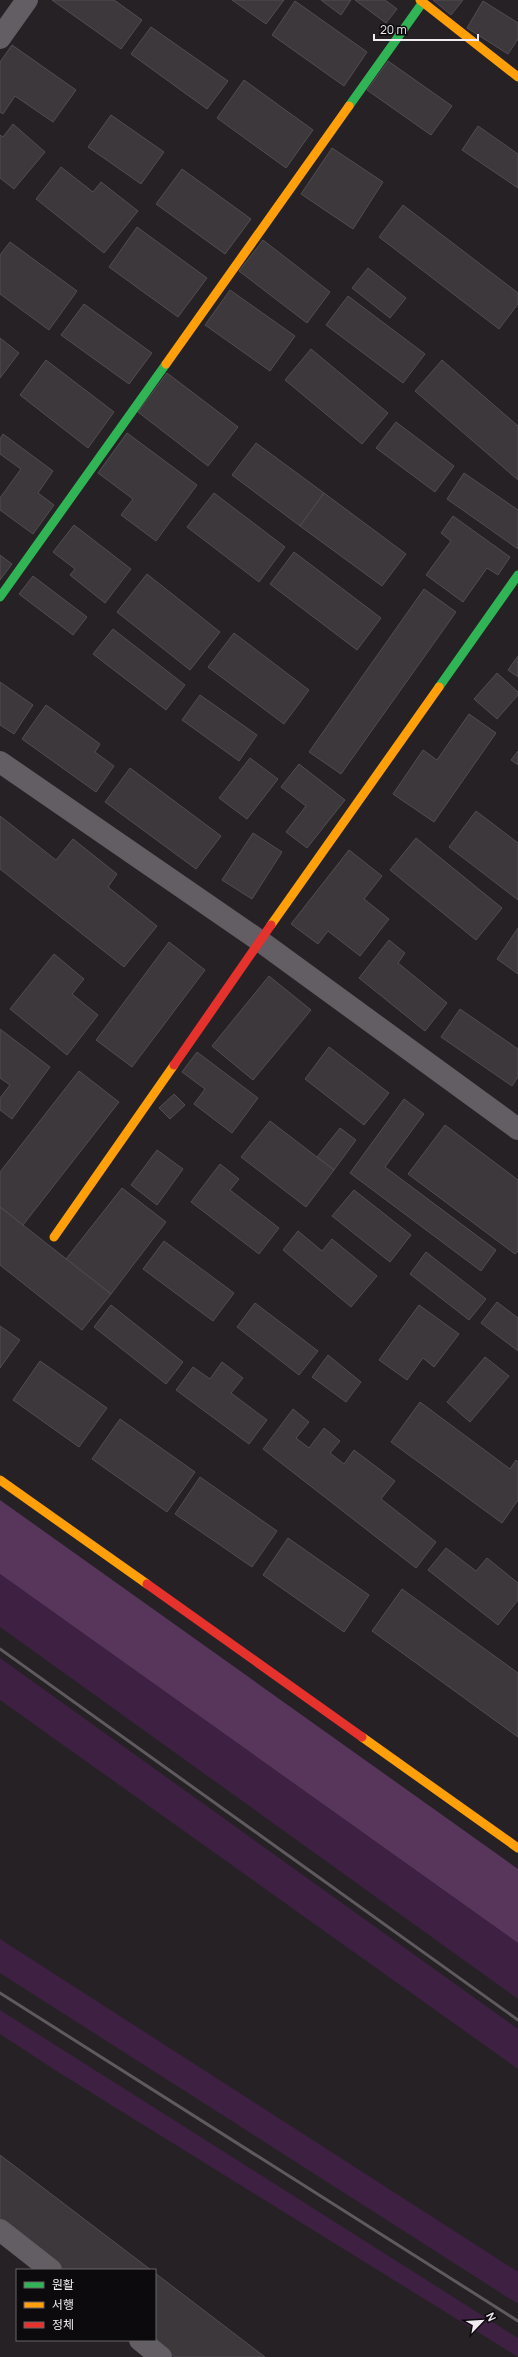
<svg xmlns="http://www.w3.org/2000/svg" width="518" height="2357" font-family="Manrope,'Noto Sans KR',sans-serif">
<rect width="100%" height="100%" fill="#252125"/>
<g fill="#3e2042">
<path d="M0,1574L518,1943V1999L0,1627Z"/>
<path d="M0,1658L518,2029V2069L0,1700Z"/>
<path d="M0,1939L518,2272V2304L0,1973Z"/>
<path d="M0,2010L518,2338V2357L58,2072L0,2034Z"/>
</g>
<path fill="#58365c" d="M0,1500L518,1869V1943L0,1574Z"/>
<g fill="#3c383c" stroke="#514d51">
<path d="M52,0H114L142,20L121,49Z"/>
<path d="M232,0H284L266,24Z"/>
<path d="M321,0H351L341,15Z"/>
<path d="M355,0H385L397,9L386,23Z"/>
<path d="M433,0H463L451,15Z"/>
<path d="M295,1L367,52L344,86L272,35Z"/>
<path d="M483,1L518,23V39L508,54L467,28Z"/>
<path d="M151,27L228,81L207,109L131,54Z"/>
<path d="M12,45L76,90L53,122L15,96L3,114L0,112V62Z"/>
<path d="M388,61L452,106L431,135L367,90Z"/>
<path d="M244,80L313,130L286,168L217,118Z"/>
<path d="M111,115L164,152L141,184L88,147Z"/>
<path d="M13,124L45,152L14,189L0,178V135L3,137Z"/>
<path d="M478,126L518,154V188L462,150Z"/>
<path d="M332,148L383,182L353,229L301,194Z"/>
<path d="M61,167L93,192L101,182L138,211L104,253L36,199Z"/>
<path d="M182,169L251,219L225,254L156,204Z"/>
<path d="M403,205L518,293V304L499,329L379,237Z"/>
<path d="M137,227L207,278L178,317L109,267Z"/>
<path d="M263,240L330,292L307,323L239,271Z"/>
<path d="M10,242L77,291L49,330L0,294V255Z"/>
<path d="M368,268L406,298L390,318L352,288Z"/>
<path d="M230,290L295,336L270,371L205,325Z"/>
<path d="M348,296L425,354L403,383L326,325Z"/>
<path d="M84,304L152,353L129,384L61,335Z"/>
<path d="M0,338L19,353L0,378Z"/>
<path d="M311,349L388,413L362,444L285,380Z"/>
<path d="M46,360L114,412L88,448L20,395Z"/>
<path d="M442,360L518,426V480L415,391Z"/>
<path d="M167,373L238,427L208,466L138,412Z"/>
<path d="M396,422L454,466L435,492L376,448Z"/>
<path d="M127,433L197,485L156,541L121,515L133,499L98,473Z"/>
<path d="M3,434L53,471L38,493L54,505L33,534L0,510V498L21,469L0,454V439Z"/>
<path d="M256,443L324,493L300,526L232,475Z"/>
<path d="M464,473L518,510V549L447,499Z"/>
<path d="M214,493L285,547L259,582L187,527Z"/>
<path d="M324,493L406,554L382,586L300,526Z"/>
<path d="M453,516L510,557L498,575L487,568L463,602L426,575L451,541L441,533Z"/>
<path d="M74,525L131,569L105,603L70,575L75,569L53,552Z"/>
<path d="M294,552L381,618L357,650L270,584Z"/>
<path d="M0,555L12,564L0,580Z"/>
<path d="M147,574L220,632L190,670L117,612Z"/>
<path d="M33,576L87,617L73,635L19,594Z"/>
<path d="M424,589L456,612L341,774L309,752Z"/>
<path d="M113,629L185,685L166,710L93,654Z"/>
<path d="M234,633L309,690L284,724L208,667Z"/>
<path d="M518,656V677L508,670Z"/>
<path d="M497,673L518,692V695L497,719L474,699Z"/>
<path d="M0,682L33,705L14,734L0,725Z"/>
<path d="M200,695L257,735L239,761L182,720Z"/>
<path d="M46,705L100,744L95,752L114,766L96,792L22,739Z"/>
<path d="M469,714L496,733L434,822L393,794L423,750L437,760Z"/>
<path d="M518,751V765L511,760Z"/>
<path d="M250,758L278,779L247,819L219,798Z"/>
<path d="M299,764L345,800L307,848L286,832L306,806L281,787Z"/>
<path d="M130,768L221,836L196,869L105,802Z"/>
<path d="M476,811L518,843V900L449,847Z"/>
<path d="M0,816L56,860L73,839L117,874L108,887L157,926L124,967L0,869Z"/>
<path d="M253,833L282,852L252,899L222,880Z"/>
<path d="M416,838L502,908L476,940L390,870Z"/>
<path d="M349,850L382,876L364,899L389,919L360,956L328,931L318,944L291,924Z"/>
<path d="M518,928V974L497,959Z"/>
<path d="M389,940L405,953L398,963L447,1003L425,1031L359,978Z"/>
<path d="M169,942L205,970L132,1067L96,1040Z"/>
<path d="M54,954L84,979L72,994L98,1015L67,1055L10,1009Z"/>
<path d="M269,976L311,1010L253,1080L212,1046Z"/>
<path d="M460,1009L518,1049V1077L512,1086L441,1037Z"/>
<path d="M0,1029L50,1067L12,1119L0,1110V1098L10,1085L0,1078Z"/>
<path d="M329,1047L389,1093L364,1125L305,1079Z"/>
<path d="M197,1052L258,1098L232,1133L194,1104L205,1089L182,1072Z"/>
<path d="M79,1071L119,1102L23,1225L0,1207V1172Z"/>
<path d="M174,1094L185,1105L170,1119L159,1108Z"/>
<path d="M404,1099L424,1114L385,1167L496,1250L481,1271L350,1173Z"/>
<path d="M270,1121L334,1170L306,1207L241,1157Z"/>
<path d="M445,1125L518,1180V1251L515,1254L408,1174Z"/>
<path d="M340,1128L356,1140L334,1170L317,1157Z"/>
<path d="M157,1150L183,1169L157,1205L131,1185Z"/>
<path d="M220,1164L239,1179L230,1190L279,1228L259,1254L191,1202Z"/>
<path d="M122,1188L166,1222L111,1294L66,1259Z"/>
<path d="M354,1190L411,1235L390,1262L332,1216Z"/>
<path d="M0,1207L111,1294L82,1330L0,1265Z"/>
<path d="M298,1231L322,1251L332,1239L377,1276L351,1307L283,1250Z"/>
<path d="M164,1241L234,1293L213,1321L143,1269Z"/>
<path d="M426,1252L486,1299L469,1320L410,1274Z"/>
<path d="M497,1302L518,1318V1351L481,1323Z"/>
<path d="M255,1303L318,1351L299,1375L237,1327Z"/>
<path d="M111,1305L183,1362L166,1384L94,1327Z"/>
<path d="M419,1305L459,1334L434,1367L423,1358L407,1380L379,1360Z"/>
<path d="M0,1326L20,1340L0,1368Z"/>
<path d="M328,1355L361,1382L346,1402L312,1377Z"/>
<path d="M485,1357L509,1376L470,1422L447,1402Z"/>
<path d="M40,1361L107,1408L79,1447L13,1400Z"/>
<path d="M222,1362L243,1378L231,1393L267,1420L249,1444L176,1390L193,1367L210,1379Z"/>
<path d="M420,1402L510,1469L516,1460L518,1462V1500L502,1523L391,1442Z"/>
<path d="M293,1409L309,1422L296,1438L309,1448L324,1428L340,1441L330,1453L344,1464L354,1450L395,1481L381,1499L436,1542L416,1568L263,1449Z"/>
<path d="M120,1419L195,1472L167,1512L92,1459Z"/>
<path d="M200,1477L277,1531L252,1567L175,1514Z"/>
<path d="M288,1538L369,1595L344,1632L263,1575Z"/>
<path d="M446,1548L476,1571L487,1558L518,1583V1600L498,1625L428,1570Z"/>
<path d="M402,1589L518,1673V1737L372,1631Z"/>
<path d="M0,2155L151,2270H61L0,2224Z"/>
<path d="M155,2273L265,2357H175L152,2340H155Z"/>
</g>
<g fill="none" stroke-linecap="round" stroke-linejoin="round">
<g stroke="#635d64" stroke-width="22">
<path d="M0,38L27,0"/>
<path d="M0,762L260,941L518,1129"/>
<path d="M0,2230L51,2270"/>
<path d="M140,2340L161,2357"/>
</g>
<g stroke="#30b455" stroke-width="9">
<path d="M349,106L423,2"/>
<path d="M0,597L166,364"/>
<path d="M439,687L518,575"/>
</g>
<g stroke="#ff9f0a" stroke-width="9">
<path d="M420,0L518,77"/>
<path d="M166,364L349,106"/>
<path d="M271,925L439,687"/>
<path d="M54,1237L174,1065"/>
<path d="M0,1480L147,1584"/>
<path d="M362,1737L518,1848"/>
</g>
<g stroke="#e5322d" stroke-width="9">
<path d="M174,1065L271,925"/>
<path d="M147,1584L362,1737"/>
</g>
<g stroke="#5e5a5e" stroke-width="3">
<path d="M0,1649L518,2020"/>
<path d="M0,1993L518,2321"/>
</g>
</g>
<rect x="16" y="2269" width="140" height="72" fill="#0d0a0e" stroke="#686469"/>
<rect x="24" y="2282" width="20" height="6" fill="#30b455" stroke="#686469"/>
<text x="52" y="2289" font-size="12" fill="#f1ecf1">원활</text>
<rect x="24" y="2302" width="20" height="6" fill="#ff9f0a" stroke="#686469"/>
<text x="52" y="2309" font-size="12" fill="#f1ecf1">서행</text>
<rect x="24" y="2322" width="20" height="6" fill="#e5322d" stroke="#686469"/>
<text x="52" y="2329" font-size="12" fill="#f1ecf1">정체</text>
<g transform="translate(482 2321) rotate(65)" stroke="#0d0a0e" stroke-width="3" paint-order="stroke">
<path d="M0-3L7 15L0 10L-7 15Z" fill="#f1ecf1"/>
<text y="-6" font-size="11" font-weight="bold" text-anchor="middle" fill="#f1ecf1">N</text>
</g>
<path d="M374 34v6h104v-6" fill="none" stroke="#f1ecf1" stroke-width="2"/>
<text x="380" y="34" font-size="12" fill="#f1ecf1" stroke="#0d0a0e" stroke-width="3" paint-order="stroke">20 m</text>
</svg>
